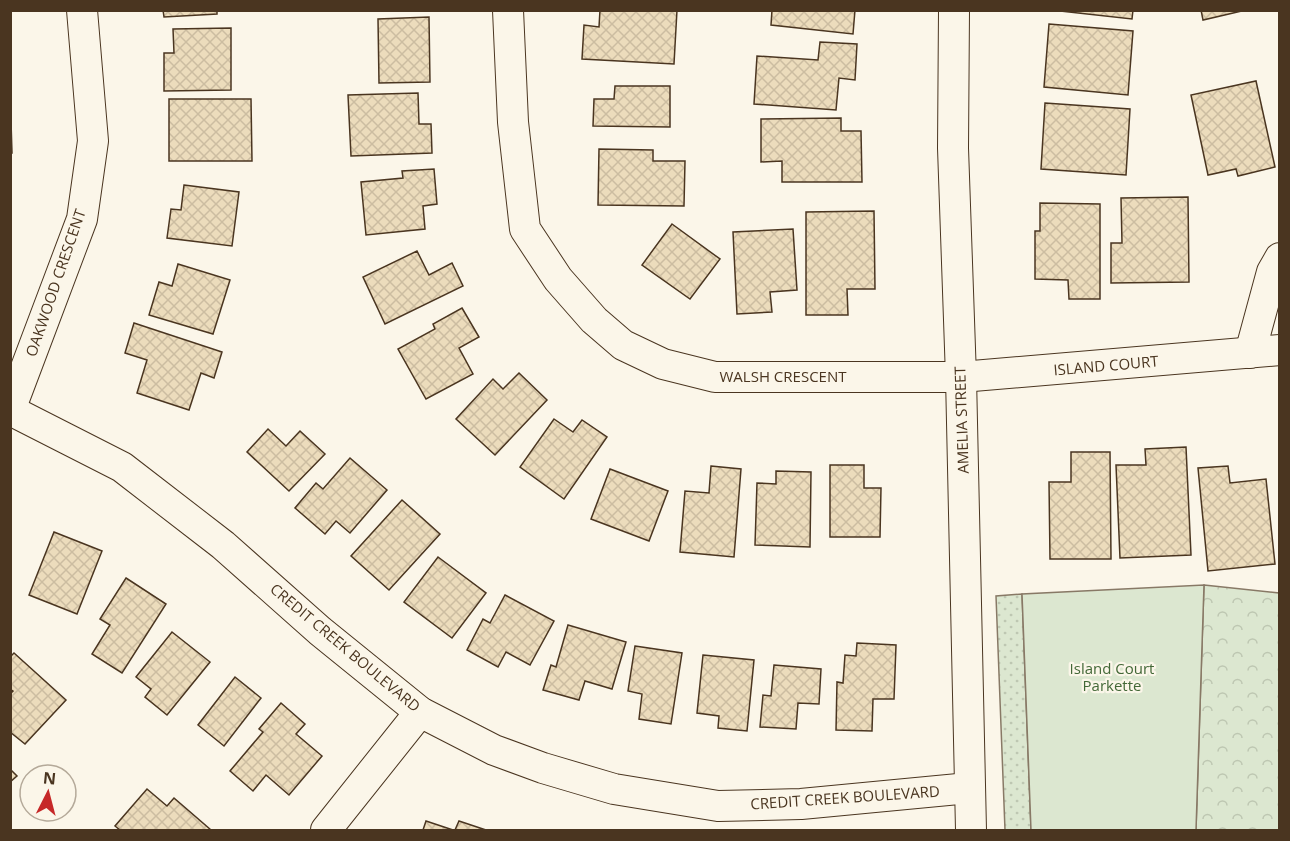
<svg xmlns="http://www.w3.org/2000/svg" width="1290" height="841" font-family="'Open Sans',sans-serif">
<defs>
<pattern id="grass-dots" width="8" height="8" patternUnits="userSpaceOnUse" patternTransform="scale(1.5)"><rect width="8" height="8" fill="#dce7d0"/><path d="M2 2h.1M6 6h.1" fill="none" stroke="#bec7b2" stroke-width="1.8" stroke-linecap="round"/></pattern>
<pattern id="forest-crowns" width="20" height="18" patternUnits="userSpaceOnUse" patternTransform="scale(1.5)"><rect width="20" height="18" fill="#dce7d0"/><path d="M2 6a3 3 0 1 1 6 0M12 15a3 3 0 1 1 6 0" fill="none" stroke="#bec7b2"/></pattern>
<pattern id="building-cross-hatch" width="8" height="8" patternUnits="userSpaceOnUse" patternTransform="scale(1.5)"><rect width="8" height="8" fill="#ecdcbc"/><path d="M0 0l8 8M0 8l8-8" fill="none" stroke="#ccbda1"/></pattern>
</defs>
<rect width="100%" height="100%" fill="#fbf6e9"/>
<path fill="url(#grass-dots)" stroke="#887966" stroke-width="1.5" d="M1022,594L1031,830H1005L996,596Z"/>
<path fill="url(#forest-crowns)" stroke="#887966" stroke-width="1.5" d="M1204,585L1279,593V830H1196Z"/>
<path fill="#dce7d0" stroke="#887966" stroke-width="1.5" d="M1204,585L1196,830H1031L1022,594Z"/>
<g fill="url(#building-cross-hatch)" stroke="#4a3520" stroke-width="1.5">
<path d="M163,10H217V14L164,17Z"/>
<path d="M600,10H677L674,64L582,59L584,25L599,27Z"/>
<path d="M772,10H855L853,34L771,25Z"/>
<path d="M1051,10H1133L1132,19Z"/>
<path d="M1201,10H1246L1203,20Z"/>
<path d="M429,17L430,82L379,83L378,19Z"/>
<path d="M1049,24L1133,31L1128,95L1044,87Z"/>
<path d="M231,28V90L164,91V53H174L173,29Z"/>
<path d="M820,42L857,44L855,80L839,78L836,110L754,104L757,56L818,60Z"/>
<path d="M1256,81L1275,167L1238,176L1236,169L1208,175L1191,95Z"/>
<path d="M615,86H670V127L593,126L594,99H614Z"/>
<path d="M10,89L12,153H10Z"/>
<path d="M418,93L419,124H431L432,153L351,156L348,95Z"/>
<path d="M169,99H251L252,161H169Z"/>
<path d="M1045,103L1130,109L1126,175L1041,169Z"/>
<path d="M841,118V131H861L862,182H782V161L761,162V119Z"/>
<path d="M599,149L653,150V161H685L684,206L598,205Z"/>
<path d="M434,169L437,204L423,206L425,229L366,235L361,182L403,178L402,171Z"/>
<path d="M184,185L239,192L232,246L167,238L171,209L181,210Z"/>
<path d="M1188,197L1189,282L1111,283V243H1122L1121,198Z"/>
<path d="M1040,203L1100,204V299H1069L1068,280L1035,279V231H1040Z"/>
<path d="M874,211L875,289H847L848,315H806V212Z"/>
<path d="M672,224L720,259L690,299L642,265Z"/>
<path d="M793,229L797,290L770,292L772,312L737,314L733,232Z"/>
<path d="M417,251L429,275L452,263L463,286L385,324L363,277Z"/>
<path d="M178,264L230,280L213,334L149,315L159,282L172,286Z"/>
<path d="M462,308L479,337L459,348L473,374L426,399L398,349L435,329L433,324Z"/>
<path d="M134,323L222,352L214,378L201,373L189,410L137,393L147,360L125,353Z"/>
<path d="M519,373L547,400L495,455L456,419L493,379L503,389Z"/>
<path d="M554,419L573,432L582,420L607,437L564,499L520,467Z"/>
<path d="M268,429L286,446L300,431L325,454L289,491L247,452Z"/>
<path d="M1186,447L1191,555L1120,558L1116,465H1146L1145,449Z"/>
<path d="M1071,452H1110L1111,559H1050L1049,482H1071Z"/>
<path d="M350,458L387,490L350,533L336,521L325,534L295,508L316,483L323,489Z"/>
<path d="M830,465H864V488H881L880,537H830Z"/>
<path d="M711,466L741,469L734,557L680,552L685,491L709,493Z"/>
<path d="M1228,466L1230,483L1266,479L1275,564L1208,571L1198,468Z"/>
<path d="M610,469L668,491L649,541L591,519Z"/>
<path d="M776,471L811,472L810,547L755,545L757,483L776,484Z"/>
<path d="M402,500L440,534L389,590L351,556Z"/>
<path d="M54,532L102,551L77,614L29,595Z"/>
<path d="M438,557L486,593L452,638L404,602Z"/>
<path d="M126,578L166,604L122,673L92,654L110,625L100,619Z"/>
<path d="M505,595L554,621L530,665L506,652L498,667L467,650L483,619L490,623Z"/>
<path d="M568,625L626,642L612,689L585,681L579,700L543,690L551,665L556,667Z"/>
<path d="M172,632L210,662L167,715L145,697L151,689L136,677Z"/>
<path d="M857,643L896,645L894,699H873L872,731L836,730L837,682L843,683L845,655L856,656Z"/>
<path d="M635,646L682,653L671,724L639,719L642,694L628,691Z"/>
<path d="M14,653L66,700L25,744L10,732V694L13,691L10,689V657Z"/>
<path d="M703,655L754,660L747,731L718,728L719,716L697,713Z"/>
<path d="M774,665L821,669L819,704L798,703L796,729L760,727L763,695L771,696Z"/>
<path d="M235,677L261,698L224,746L198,725Z"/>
<path d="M281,703L305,724L296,734L322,756L289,795L266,775L253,791L230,771L263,732L259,729Z"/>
<path d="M10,769L17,776L10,782Z"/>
<path d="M147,789L167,806L174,798L211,830H120L115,826Z"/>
<path d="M426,821L453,830H423Z"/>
<path d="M459,821L486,830H455Z"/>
</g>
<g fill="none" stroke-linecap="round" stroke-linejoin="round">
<g stroke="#4a3520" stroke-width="32">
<g id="minor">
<path d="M508,10L513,122L525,229L558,279L594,320L623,345L663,364L715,377H961L1280,350"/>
<path d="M954,10L953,148L961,377L971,830"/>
<path d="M1250,353L1272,272L1280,258"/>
<path d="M10,410L122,467L223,545L320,631L420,712L494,750L543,768L614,789L718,806L801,804L969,788"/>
<path d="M10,410L82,219L93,141L82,10"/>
<path d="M326,830L420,712"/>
</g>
</g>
<use href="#minor" stroke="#fbf6e9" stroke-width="30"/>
</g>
<g text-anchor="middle" stroke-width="4.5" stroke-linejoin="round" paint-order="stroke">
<g font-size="15" fill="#4a3520" stroke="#fbf6e9">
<text transform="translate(56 283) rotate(-71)" y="5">OAKWOOD CRESCENT</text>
<text transform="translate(1106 366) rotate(-5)" y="5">ISLAND COURT</text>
<text x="783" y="382">WALSH CRESCENT</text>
<text transform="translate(962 420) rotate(-92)" y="5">AMELIA STREET</text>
<text transform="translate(345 648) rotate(40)" y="5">CREDIT CREEK BOULEVARD</text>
<text transform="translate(845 798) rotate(-4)" y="5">CREDIT CREEK BOULEVARD</text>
</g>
<g font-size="15" fill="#436837" stroke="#fbf6e9">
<text x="1112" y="674">Island Court<tspan x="1112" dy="17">Parkette</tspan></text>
</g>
</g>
<rect width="1290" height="841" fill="none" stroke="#4a3520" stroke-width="24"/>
<g transform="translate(48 793) rotate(6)"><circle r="28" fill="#fbf6e9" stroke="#b4a999" stroke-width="1.5"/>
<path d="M0-4.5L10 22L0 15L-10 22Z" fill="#c62828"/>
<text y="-9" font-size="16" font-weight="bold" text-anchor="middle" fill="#4a3520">N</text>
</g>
</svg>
